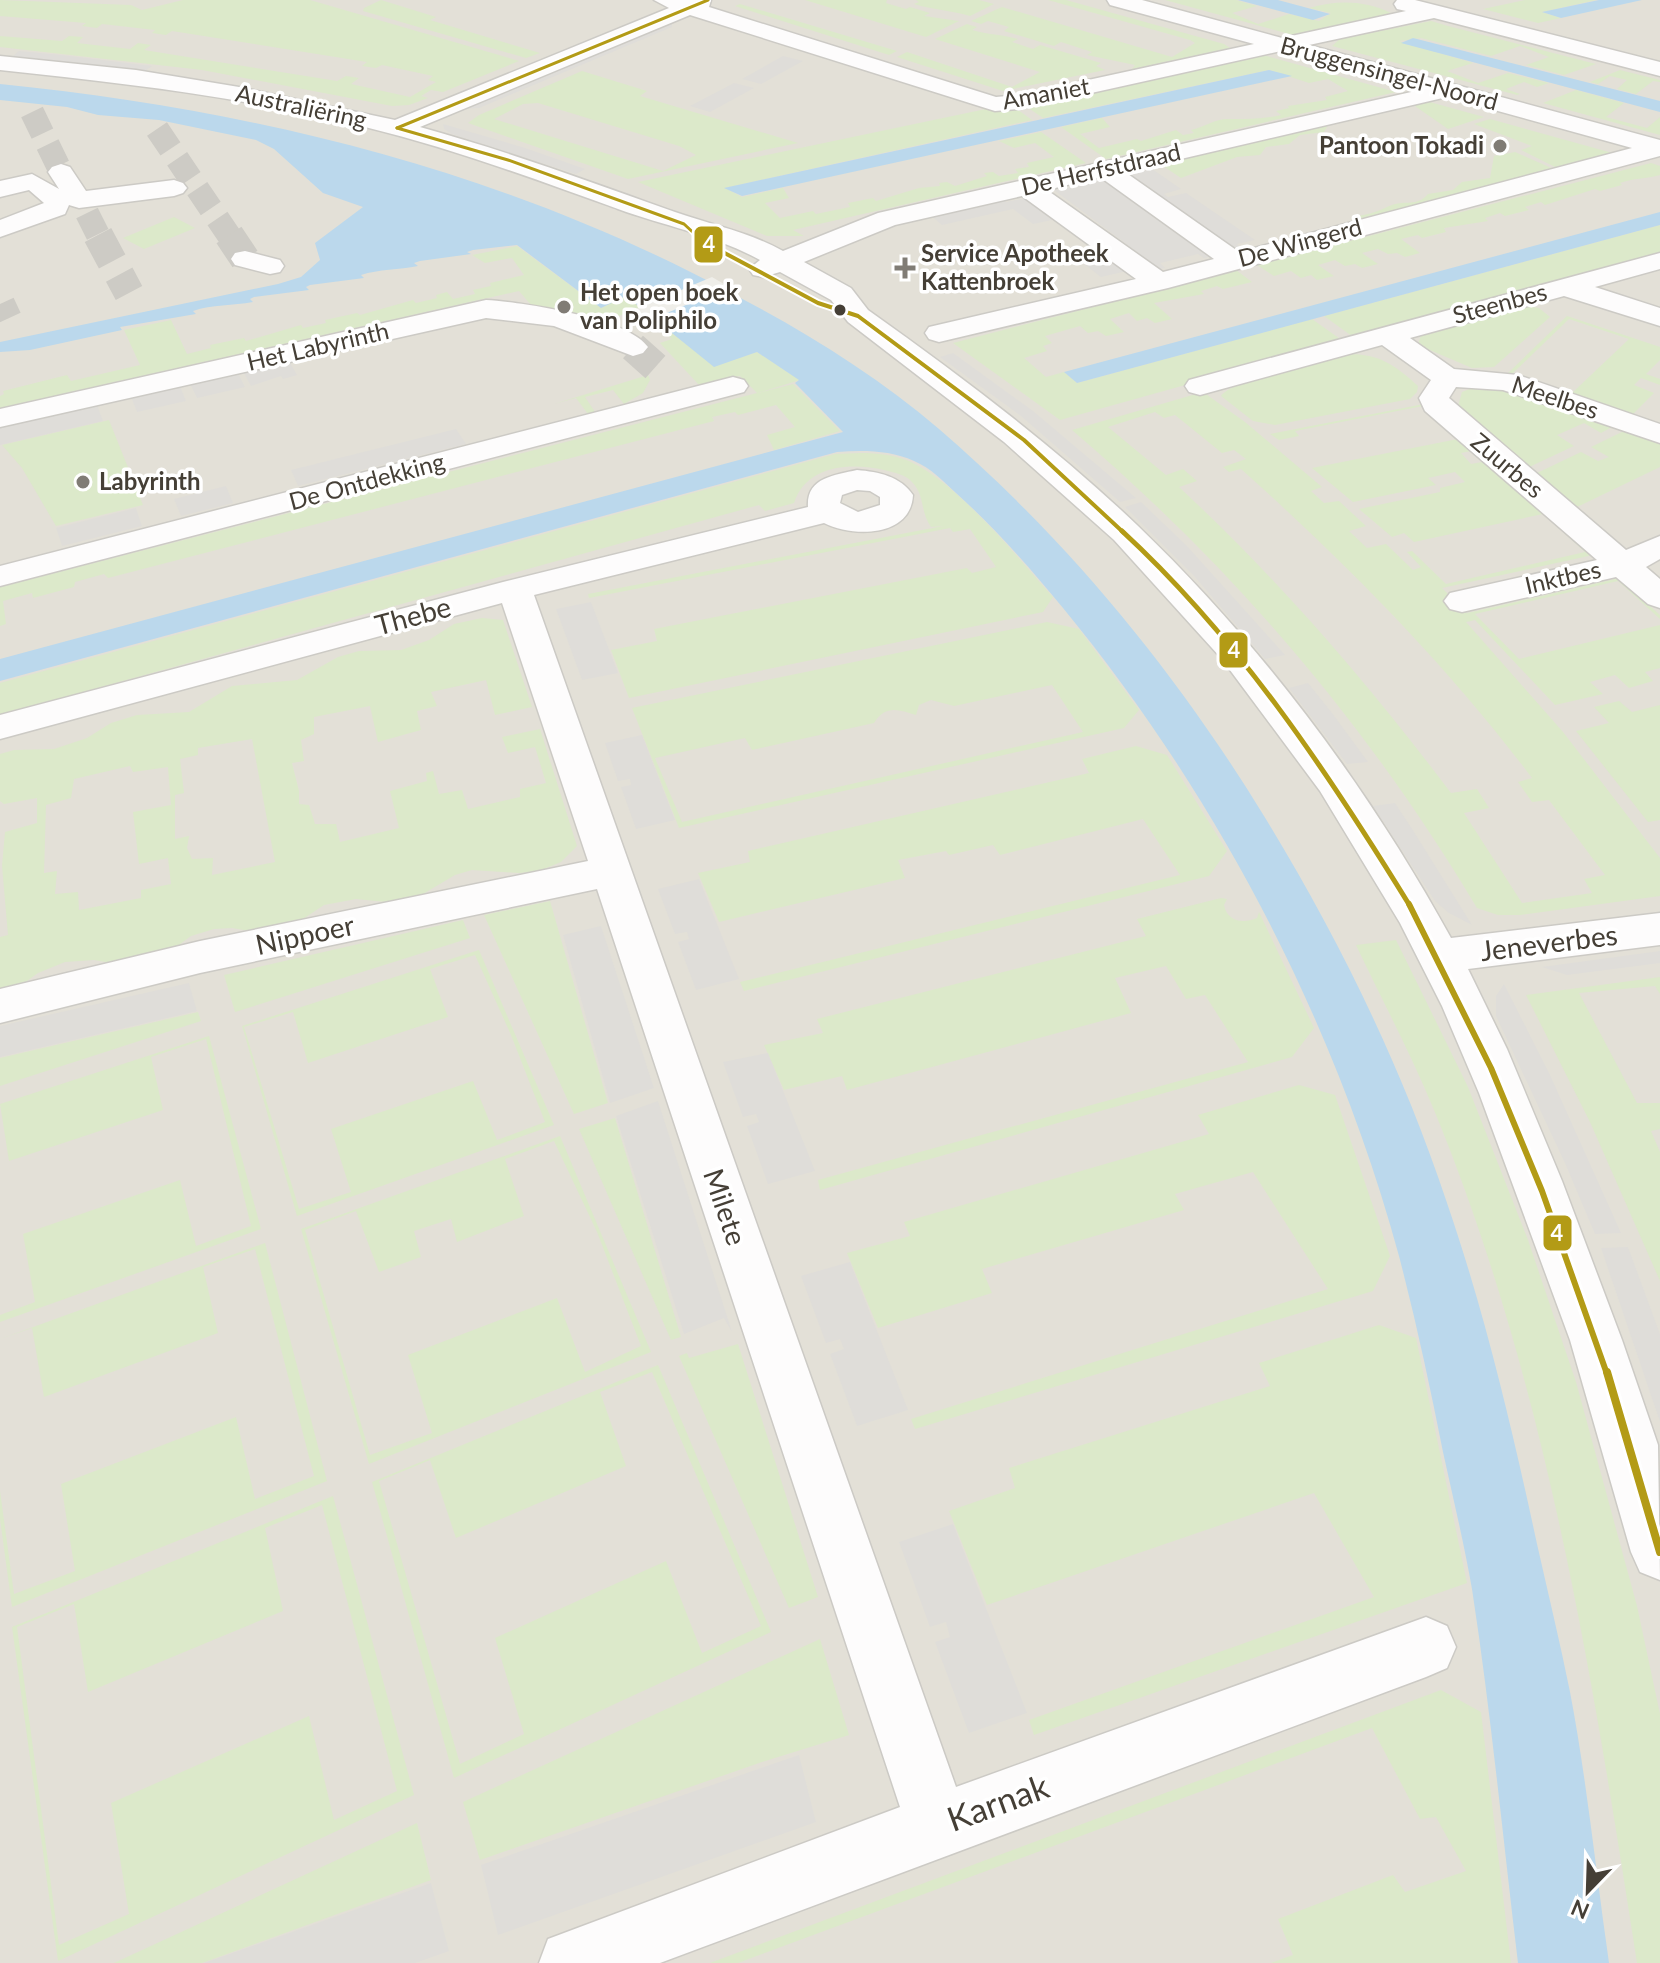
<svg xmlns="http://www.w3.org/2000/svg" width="1660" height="1963" font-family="Lato,sans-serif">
<rect width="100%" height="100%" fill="#efeee9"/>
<rect fill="#e3e0d7" x="0" y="0" width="1660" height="1963"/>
<g fill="#dce9ca" fill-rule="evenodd">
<path d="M0,0L131,5L142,10L183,0H310L519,61L443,92L431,90L421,96L428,98L409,105L392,106L202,70L0,47V36L62,41L69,36L83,37L77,43L130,49L138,43L151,45L144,50L337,81L346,76L359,78L351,84L410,97L436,82L428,80L433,76L382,65L376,68L362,66L367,62L172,31L166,35L152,33L155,30L102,24L97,28L82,26L86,23L0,16Z"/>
<path d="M381,0L436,17L430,20L540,53L526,58L363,11L364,8Z"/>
<path d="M805,0H887L886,3L906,9L910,7L930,13L924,16L959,21L926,37Z"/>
<path d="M916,0H979L994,4L970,16C950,10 933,10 914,4L919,2Z"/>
<path d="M1048,0H1066L1224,44L1230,48L1132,69L1135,65L1087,55L1092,52L1061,42L1054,46L1004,31L1009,27L988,21L981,24L971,21L1002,7L1172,57L1195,43L1190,40Z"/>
<path d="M1165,0H1236L1257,6L1232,13L1258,24L1289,14L1319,21L1331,13L1309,8C1336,0 1365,0 1391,13L1386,16L1293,35Z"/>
<path d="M1525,0H1596L1542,12L1561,18L1538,23L1483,9Z"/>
<path d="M740,4L897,51L889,55L735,6Z"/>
<path d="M1431,21L1448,26L1596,64L1564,75L1526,65L1549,57L1520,46L1491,56L1421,38L1399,41L1473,63L1447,71L1478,83L1508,73L1549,83L1537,87L1524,82L1506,89L1520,94L1517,95L1332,46L1340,39Z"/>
<path d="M967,24L977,27L972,30C988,35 1001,34 1018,39L1012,42L1033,49L1040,45L1101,63L1096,66L1105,70L1003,91L897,57L907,52L1012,87L1040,72L935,39Z"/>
<path d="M1263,55L1396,92L1106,159L1061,127L1102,118L1110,127L1080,134L1099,148L1137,139L1141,141L1176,130L1183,135L1194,133L1191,130C1207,126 1215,118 1231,119C1248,119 1264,119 1281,115L1276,111L1289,108L1288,106L1327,100L1325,97L1348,91L1328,79L1309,83L1269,70L1043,118L1024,105Z"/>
<path d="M1620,70L1660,80V82L1653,81L1636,94L1617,89L1627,80L1610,76L1598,84L1590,82Z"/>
<path d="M582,71L647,91L640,96L798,143L628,179L468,123L479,115ZM538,103L679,146L696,155L663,171L494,119L523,104Z"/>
<path d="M1576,90L1624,103L1606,117L1647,128L1660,117V135L1543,103Z"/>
<path d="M1426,101L1484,117L1448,129L1412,104Z"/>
<path d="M1014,107L1032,120L725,188L742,197L783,188L789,198L765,203L780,218L813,211L816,214L850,207L848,203L873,198L876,201L919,188L940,186L939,183L947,182L955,186L987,176L984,173L993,172L999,176L1018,173L1015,169L1029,167L1027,163L1054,157L1035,143L1014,148L999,141L1041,132L1086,163L793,230L804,236H767L638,182L986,109L994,111Z"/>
<path d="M1490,119L1616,154L1559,169L1521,150L1532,146L1474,124Z"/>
<path d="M1329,123L1324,132L1300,135L1289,144L1266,147L1260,155L1237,157L1181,178L1157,162Z"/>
<path d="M1515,152L1556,170L1351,222L1355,216C1370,215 1380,210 1392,205C1405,200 1417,207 1428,194L1453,190L1462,182L1490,178L1494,156Z"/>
<path d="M1651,163L1660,166V175C1646,179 1633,178 1620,183L1622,185L1600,191L1595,189L1545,205L1541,202L1525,207L1529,210L1505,216L1500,213L1485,218L1488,221L1444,228L1446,232L1422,238L1418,235L1401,239L1420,253L1405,257L1397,253L1388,254L1378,249L1362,253L1378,264L1362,268L1355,264L1345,266L1335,260L1318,265L1334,276L1317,280L1311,275L1301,278L1291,271L1274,276L1257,265Z"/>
<path d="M174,217L195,228L144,249L123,238Z"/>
<path d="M1660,225V254L1356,339L1324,316Z"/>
<path d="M517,246L601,308L625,296L714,366L757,352L800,380L758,393L793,384L840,431L774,450L767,435L795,427L776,405L738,415L735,412L712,417L714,421L108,578L104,574L75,582L74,587L33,598L32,593L3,601L6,624L0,626V587L757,393L740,376L699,385L660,343L672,339L636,309L604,322L587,321L531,305L519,291L0,408V396L4,394L3,391L67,375L71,381L140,365L124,330L171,320L187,354L211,348L210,345L244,338L246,341L301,325L303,328L326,323L325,320L357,313L360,315L413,300L416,303L437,298L436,295L447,292L453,299L475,294L473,290L491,286L490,283L524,275L512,258L485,263L472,255Z"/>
<path d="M1236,270L1252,282L1223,289L1217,286L1201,291L1204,294L1154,303L1172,319L1155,323L1147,318L1137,321L1129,313L1110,319L1124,332L1106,336L1098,331L1088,333L1080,326L1045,336L1052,343L1043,346L1047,351L1024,358L1046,377L1064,372L1077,383L1312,319L1343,341L1060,420L953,343Z"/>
<path d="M1520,305L1539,308L1550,317L1494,367L1472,368L1418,345L1421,335Z"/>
<path d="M1567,316L1660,347V360L1646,374L1660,379V385L1641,378L1634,385L1654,393L1631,416L1507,374ZM1569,319L1629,339L1571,394L1512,374Z"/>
<path d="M1348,354C1380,354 1395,365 1418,386L1417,392L1410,399L1275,425L1253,421L1221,396C1230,380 1325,361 1348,354Z"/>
<path d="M648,375L650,380L643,393L624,404L613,390L585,397L595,412L588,414L576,398L554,404Z"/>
<path d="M1477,386L1495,387L1614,426L1601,433L1584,423L1557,435L1574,446L1527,468L1458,406L1462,392Z"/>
<path d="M1203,392L1245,422L1322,487L1311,491L1324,503L1339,501L1366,526L1349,531L1367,548L1386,544L1413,570L1421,567L1407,552L1412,551L1446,584L1585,552L1543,514L1414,542L1404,533L1392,537L1359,509L1440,492V488L1465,482L1455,472L1428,478L1436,485L1353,502L1312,468L1458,439L1423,406L1295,431L1299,436L1279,440L1270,434L1424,404L1476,450L1461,453L1471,464L1488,461L1593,555L1442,588L1467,613L1619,578L1660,615V619L1618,581L1475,614L1519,659L1660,625V668L1645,672L1653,681L1629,688L1615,675L1590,682L1603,694L1555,705L1475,620L1466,622L1563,732L1660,858V896L1520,915H1498L1477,908C1367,724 1235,569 1072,430ZM1155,412L1164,418L1175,415L1222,453L1234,450L1246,459L1223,467L1229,472L1241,469C1347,564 1446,664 1532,778L1518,782L1532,802L1549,800L1605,875L1584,879L1592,893L1522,903L1464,813L1489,808L1477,789L1451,793C1368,683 1280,581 1179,487L1197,481L1183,469L1166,475L1108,427Z"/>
<path d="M109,420L143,505L56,526L22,468L2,445Z"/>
<path d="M1626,430L1660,443V467L1575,508L1535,474L1581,452L1598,461L1609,457L1591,447Z"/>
<path d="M861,453C877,453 894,455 909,461C958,483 1017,557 1053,597L1043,612L629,698L611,650L657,641L654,629L967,568L972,573L996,567L970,529L953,532L950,528L589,598L588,594L943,526L931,527C920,512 925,495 912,482C905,474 895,473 884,470C851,462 806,465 794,503L765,511L759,505L0,715V683L835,454Z"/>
<path d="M482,618L503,620L532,707L495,715L486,680L431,692L437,706L417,711L421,730L378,742L370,706L314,717V734L301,740L304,761L292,763L299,791V804L309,805L315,824H336L340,842L399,828L390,791L427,781L426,773L433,771L439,794L462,790L468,809L520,797V789L546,783L535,747L508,753L502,737L540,729L577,846L561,862L539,871L519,873L472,870L455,875L423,894L396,903L356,899L324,905L291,927L256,932L232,928L214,929L191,936L172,950L123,965L94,960L65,962L38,973L20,986L0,992V937L8,935L2,866L5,832L37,823V798L4,804L0,801V754L14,750L54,749L87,738L111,723L137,715L189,712L232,686L297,680L338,657L359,651L401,650L429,640L454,624ZM252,739L275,862L212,875L213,858L192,859L187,848L189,836L175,839V795L184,793L180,759L198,755V748ZM130,766L133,772L168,767L171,805L133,812L139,864L168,858L171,884L141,890V898L79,910L78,892L55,894L57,871L44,873L46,805L71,798L74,779Z"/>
<path d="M1047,622L1079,629L1139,710L1124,728L679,828L632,708ZM1052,685L1083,732L682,822L655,758L745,738L752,750L874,723C886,704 899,710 916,715L919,705L931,700L954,706Z"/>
<path d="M1619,701L1632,712L1660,705V820L1648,822L1576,731L1609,723L1594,707Z"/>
<path d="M1136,746L1167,755L1227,851L1209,876L744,991L740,982L1180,875L1143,819L1000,855L993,845L949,855L946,851L898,860L905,878L719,922L698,873L750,862L748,851L1089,773L1082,759Z"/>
<path d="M1221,898L1227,899L1224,905C1227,922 1244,924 1257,918L1259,912L1314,1028L1292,1057L820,1190L818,1180L1248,1062L1205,995L1186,999L1166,966L1115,978L1131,1013L847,1090L842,1076L784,1090L764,1045L823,1033L817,1019L1146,936L1137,919Z"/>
<path d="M550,901L608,1103L574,1114L484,915Z"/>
<path d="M463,920L470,938L235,1012L224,975Z"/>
<path d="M1396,940L1468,1087L1528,1240L1576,1382L1637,1606L1660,1714V1963H1637C1592,1674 1546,1382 1434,1110C1411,1054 1382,1000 1356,945Z"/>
<path d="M479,950L554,1125L297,1216L242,1026ZM475,955L511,1035L545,1122L497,1140L473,1081L331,1129L351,1192L299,1209L244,1027L293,1012L308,1063L448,1017L430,969Z"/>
<path d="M1660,977V994L1655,986L1579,993L1637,1103H1660V1129L1651,1131L1660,1152V1281L1590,1122L1526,995Z"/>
<path d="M198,1012L201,1021L0,1086V1058Z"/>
<path d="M209,1036L261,1229L0,1322V1315L35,1302L23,1234L180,1180L196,1246L251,1226L206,1039L151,1057L163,1110L9,1161L0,1104Z"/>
<path d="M1299,1085L1335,1095L1390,1256L1373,1291L915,1429L911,1419L1328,1289L1253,1172L1175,1194L1184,1210L982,1269L992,1293L878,1328L847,1253L910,1236L904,1222L1209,1134L1198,1115Z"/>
<path d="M615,1118L681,1337L671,1340L579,1129Z"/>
<path d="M560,1136L651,1352L369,1464L301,1229ZM554,1141L597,1232L641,1346L585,1372L557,1298L408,1355L432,1433L370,1455L305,1230L356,1211L379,1272L421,1257L414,1231L451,1219L457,1242L524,1216L505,1159Z"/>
<path d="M265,1243L327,1481L12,1607L0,1519V1491L14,1594L75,1571L61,1484L236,1417L255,1499L314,1476L255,1249L203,1267L218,1333L44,1397L32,1328L0,1339Z"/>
<path d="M1379,1325L1416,1338L1467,1583L1034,1735L1029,1720L1374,1597L1314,1493L987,1605L949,1511L1015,1488L1009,1468L1270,1386L1259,1363Z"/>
<path d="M738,1344L818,1597L789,1608L679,1356L687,1353L689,1358Z"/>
<path d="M658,1365L771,1632L454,1778L372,1482ZM652,1372L761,1626L702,1653L666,1561L495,1638L524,1734L460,1764L379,1481L430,1460L456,1538L626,1466L600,1392Z"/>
<path d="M333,1496L414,1795L58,1961L12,1627ZM322,1505L397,1791L334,1820L309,1716L111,1803L129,1914L59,1945L17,1627L74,1604L88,1692L283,1611L265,1528Z"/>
<path d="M820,1639L849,1735L762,1762L480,1860L463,1802Z"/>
<path d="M1441,1690L1481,1712L1511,1963H1271L1293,1955L1278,1919L1393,1875L1405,1892L1466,1871L1436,1817L1420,1819L1372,1728L738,1963H710Z"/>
<path d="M417,1823L431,1880L202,1963H114Z"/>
</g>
<g fill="#dfddd9">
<path d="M672,22V27L479,108L465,109Z"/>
<path d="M19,51L61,55L152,66L145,71L12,57Z"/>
<path d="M783,56L803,61L761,84L742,79Z"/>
<path d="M734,83L754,88L710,112L690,106Z"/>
<path d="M443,124L525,148L585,169L576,174L452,134L444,129Z"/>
<path d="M1127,169L1133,173L1152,169L1181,189L1164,194L1168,197L1186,193L1255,240L1237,244L1242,249L1238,250L1124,170Z"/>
<path d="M1097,176L1210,257L1204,258L1198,254L1160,263L1165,268L1160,269L1050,187L1060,190L1097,181L1093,177Z"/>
<path d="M1030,197L1057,219L1033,224L1013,209L942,225L930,215L1001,198L1006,202Z"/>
<path d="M1099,250L1127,271L1101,277L1074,256Z"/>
<path d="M953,353L1033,411L1136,498L1120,502L1021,416L940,357Z"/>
<path d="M289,361L297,375L283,379L281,376L251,386L243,371Z"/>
<path d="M238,373L245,387L197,398L190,384Z"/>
<path d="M180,386L186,401L137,412L131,397Z"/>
<path d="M97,405L103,421L0,445V427Z"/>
<path d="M456,429L466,444L298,486L291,470Z"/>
<path d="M226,486L233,503L181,516L174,499Z"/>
<path d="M1141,502L1187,546L1285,655L1265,659L1195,577L1125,507Z"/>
<path d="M136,508L142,526L62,546L56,528Z"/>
<path d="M591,602L618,673L582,680L556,609Z"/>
<path d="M1308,683L1332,713L1368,762L1347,764L1289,688Z"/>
<path d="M642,735L675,820L636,829L621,787L631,785L630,779L618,781L605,743Z"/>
<path d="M1395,803L1414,832L1472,925L1449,913L1435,901L1373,806Z"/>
<path d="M699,879L739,979L696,990L678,942L689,939L687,932L675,934L658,889Z"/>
<path d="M601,926L654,1088L610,1103L563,935Z"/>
<path d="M1660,951V963L1567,975L1542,967Z"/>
<path d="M189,983L197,1011L0,1057V1026Z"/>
<path d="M1504,984L1550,1075L1621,1233L1595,1234L1565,1163L1496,1016V996Z"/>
<path d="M768,1053L815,1171L768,1184L747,1126L759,1122L756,1114L743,1117L723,1062Z"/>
<path d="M658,1101L732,1332L724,1318L684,1334L616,1116Z"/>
<path d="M1628,1247L1660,1334V1422L1601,1248Z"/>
<path d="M850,1262L908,1410L857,1426L830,1354L844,1349L840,1339L826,1343L801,1276Z"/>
<path d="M953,1524L1027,1713L969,1733L935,1642L950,1637L946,1622L930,1627L899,1542Z"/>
<path d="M799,1755L816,1822L498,1935L481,1865Z"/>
<path d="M431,1883L449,1951L415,1963H204Z"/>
</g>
<g fill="#bbd8ec">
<path d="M1238,0H1278L1330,14L1313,20Z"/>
<path d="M1599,0H1642L1561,18L1542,12Z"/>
<path d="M1413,38L1660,101V112L1401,43Z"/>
<path d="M1269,70L1292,76L742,196L724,188Z"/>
<path d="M0,84C257,110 505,171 733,294C806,332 877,376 939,429C1068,540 1176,672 1264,816C1338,937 1401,1065 1446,1200C1485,1313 1512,1428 1537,1544C1548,1593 1560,1642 1570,1692C1587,1781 1596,1873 1609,1963H1518C1503,1839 1491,1713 1472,1589C1464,1543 1453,1498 1443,1452C1430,1386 1416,1321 1399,1256C1335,1021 1217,795 1063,608C1029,567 995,528 956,493C943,481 931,468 914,461C890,450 863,450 837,452L0,681V659L843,432L795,383L799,380L757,352L714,367L626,296L601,308L517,245L473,250L467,252L471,254L420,261L414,263L418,266C399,270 379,269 361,275L364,278L310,285L306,287L309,290L254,297L250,299L253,302C233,306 212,304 193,311L196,314L120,327L122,330L30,350L0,352V342L278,284L301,277L320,260L315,243L363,207L323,193L274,149L256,140L159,120L98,115L67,107L0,100Z"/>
<path d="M1660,212V225L1077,383L1064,372Z"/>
</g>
<path fill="#efeee9" d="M712,277L729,287L650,320L636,309Z"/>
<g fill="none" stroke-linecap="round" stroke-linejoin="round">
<g stroke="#cdcbc5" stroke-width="24" stroke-dasharray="24 12" stroke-linecap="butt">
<path d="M32,112L61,172"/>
<path d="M157,129L230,237"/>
<path d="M87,213L99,237"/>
</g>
<g stroke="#cdcbc5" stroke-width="30" stroke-dasharray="30 15" stroke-linecap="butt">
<path d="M98,235L129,293"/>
<path d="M229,235L245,259"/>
<path d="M0,304L7,319"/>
<path d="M633,347L660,371"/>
</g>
<g stroke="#cccac5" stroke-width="3">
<g id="minor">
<path d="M654,0H711L709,7L996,97L1019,95L1254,44L1110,5L1107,0H1142L1282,38L1406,11L1397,9L1394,4L1397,0H1415L1660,62V76L1434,18L1309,45L1660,140V156L1168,288L939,342L929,339L925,333L929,327L1136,279L1022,196L895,225L804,262L851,288L868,310C962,377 1054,446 1137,525C1262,645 1368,787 1451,938L1660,913V945L1468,969L1507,1049L1562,1181L1622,1340L1658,1445L1660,1580L1640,1572L1631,1552L1570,1340L1479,1093L1442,1006L1400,923L1320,791L1221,658L1114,540L1004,442L848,322L831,300L780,272L763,277L753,275L749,269L760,260C717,236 665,226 618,209C535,179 451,148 365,127C245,97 123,83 0,70V56L136,70L239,87L395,120L669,8ZM690,15L995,111L1019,109L1281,51L1420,90L878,213L783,251C749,232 712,225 675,212C591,182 507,151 420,127ZM1447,97L1632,148L1239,252L1125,172ZM1100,177L1214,259L1163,272L1047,190Z"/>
<path d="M61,164L70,167L86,191L174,180L183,183L187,188L183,193L174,196L79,208L69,205L65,214L0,237V220L44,203L29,190L0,197V181L32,174L59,189L48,172L52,167Z"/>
<path d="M245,251L280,260L284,266L280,272L270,274L235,265L231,259L235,253Z"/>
<path d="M1660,253V269L1595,287L1660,308V326L1564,296L1410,338L1454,369L1518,375L1660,424V443L1503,390L1456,387L1449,398L1626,550L1660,536V559L1646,567L1660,579V608L1648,604L1616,577L1462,612L1450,609L1444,601L1450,593L1597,560L1425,411L1419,398L1431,380L1382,345L1200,395L1189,392L1185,386L1189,380Z"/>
<path d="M486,300C521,302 628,318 648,347L643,353L633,356L554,326L486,318L0,427V409Z"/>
<path d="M733,377L744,380L748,386L744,392L0,586V566Z"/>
<path d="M857,470C879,472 900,476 913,495C911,537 854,538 824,523L534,595L956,1787L1426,1617L1447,1626L1456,1647L1447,1668L1426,1677L660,1963H539L548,1939L900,1807L597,889L200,973L0,1023V989L200,941L588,861L502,603L0,739V715L503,582L808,507C806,478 834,475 857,470ZM857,490L870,491L880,497V505L858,512L840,503L842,495Z"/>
</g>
</g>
<use href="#minor" fill="#fdfcfc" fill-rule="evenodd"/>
<g stroke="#fff" stroke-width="6">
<g id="bus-1-far4">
<path d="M397,128L508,160L684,224L698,237"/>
<path d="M397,128L708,0"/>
</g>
</g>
<g stroke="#fff" stroke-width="8">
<path id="bus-1-far3" d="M696,235L704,242L818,303L858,316L1024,440L1124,533"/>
</g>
<g stroke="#fff" stroke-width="10">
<path id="bus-1-far2" d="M1122,531C1239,639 1327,771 1410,906"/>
</g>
<g stroke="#fff" stroke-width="12">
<path id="bus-1-far1" d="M1409,904L1491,1068L1542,1191L1607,1374"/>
</g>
<g stroke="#fff" stroke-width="14">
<path id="bus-1" d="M1607,1372L1660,1552"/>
</g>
<use href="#bus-1-far4" stroke="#b39b16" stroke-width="3"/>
<use href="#bus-1-far3" stroke="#b39b16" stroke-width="4"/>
<use href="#bus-1-far2" stroke="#b39b16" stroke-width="5"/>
<use href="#bus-1-far1" stroke="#b39b16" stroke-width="6"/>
<use href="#bus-1" stroke="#b39b16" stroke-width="8"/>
</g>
<g fill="#807c75" stroke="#fff" stroke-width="3">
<circle cx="1500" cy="146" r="8"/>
<path d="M901 256h8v8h8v8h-8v8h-8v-8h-8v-8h8z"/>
<circle cx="564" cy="307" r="8"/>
<circle cx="83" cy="482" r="8"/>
</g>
<circle fill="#453f36" stroke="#fff" stroke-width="3" cx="840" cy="310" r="7"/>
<g text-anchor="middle" stroke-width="7" stroke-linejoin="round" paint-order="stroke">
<g font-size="24" fill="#453f36" stroke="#fff">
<text transform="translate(1389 74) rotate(15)" y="8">Bruggensingel-Noord</text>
<text transform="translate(1046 94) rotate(-10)" y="8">Amaniet</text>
<text transform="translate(301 107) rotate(12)" y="8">Australiëring</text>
<text transform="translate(1101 170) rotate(-13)" y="8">De Herfstdraad</text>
<text transform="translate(1300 243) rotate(-15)" y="8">De Wingerd</text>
<text transform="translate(1500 304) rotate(-15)" y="8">Steenbes</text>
<text transform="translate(318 347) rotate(-13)" y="8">Het Labyrinth</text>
<text transform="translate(1555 398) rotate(18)" y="8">Meelbes</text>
<text transform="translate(1507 466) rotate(40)" y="8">Zuurbes</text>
<text transform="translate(367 482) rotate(-15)" y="8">De Ontdekking</text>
<text transform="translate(1563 578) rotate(-13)" y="8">Inktbes</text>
</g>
<g font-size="24" font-weight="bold" fill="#453f36" stroke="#fff" text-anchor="start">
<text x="1484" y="154" text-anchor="end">Pantoon Tokadi</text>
<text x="921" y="262">Service Apotheek<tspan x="921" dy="28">Kattenbroek</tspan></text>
<text x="580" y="301">Het open boek<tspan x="580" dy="28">van Poliphilo</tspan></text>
<text x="99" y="490">Labyrinth</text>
</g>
<g font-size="28" fill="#453f36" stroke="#fff">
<text transform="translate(413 616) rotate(-15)" y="10">Thebe</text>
<text transform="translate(305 935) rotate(-12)" y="10">Nippoer</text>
<text transform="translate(1549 943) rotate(-7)" y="10">Jeneverbes</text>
<text transform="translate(725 1207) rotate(71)" y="10">Milete</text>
</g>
<g font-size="34" fill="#453f36" stroke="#fff">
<text transform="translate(998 1803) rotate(-20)" y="12">Karnak</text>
</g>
</g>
<g stroke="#fff" stroke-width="3">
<rect x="693" y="225" width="31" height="39" rx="8" fill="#b39b16"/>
<rect x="1218" y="631" width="31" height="38" rx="8" fill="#b39b16"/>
<rect x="1542" y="1214" width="31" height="38" rx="8" fill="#b39b16"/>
</g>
<g font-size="22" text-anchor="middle" font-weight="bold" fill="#fff">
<text x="709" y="252">4</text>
<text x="1234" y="658">4</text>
<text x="1557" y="1241">4</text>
</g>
<g transform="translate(1588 1891) rotate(203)" stroke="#ffffff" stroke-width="6" paint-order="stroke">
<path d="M0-6L14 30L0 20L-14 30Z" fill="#453f36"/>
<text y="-12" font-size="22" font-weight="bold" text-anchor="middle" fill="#453f36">N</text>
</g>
</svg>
